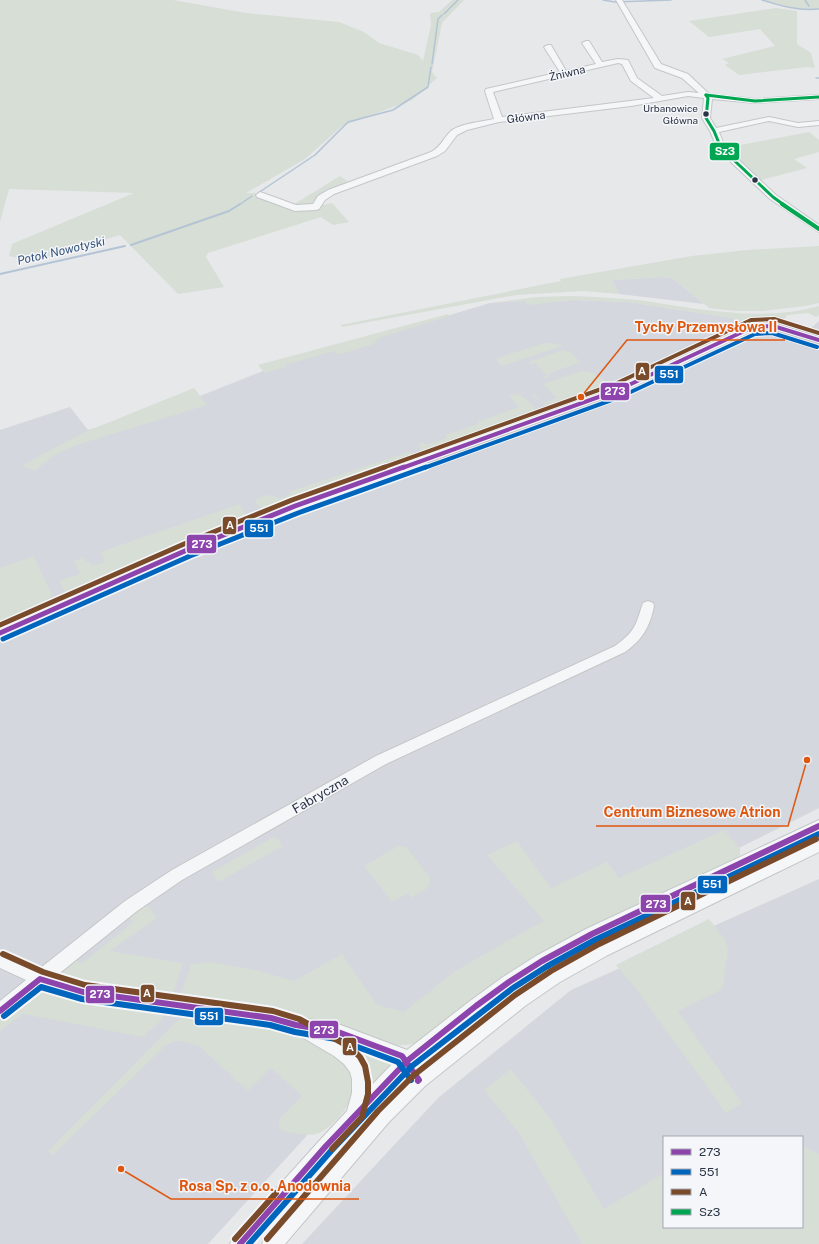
<svg xmlns="http://www.w3.org/2000/svg" width="819" height="1244" font-family="'Public Sans',sans-serif">
<rect width="100%" height="100%" fill="#e6e8ea"/>
<g fill="#d4d7dd" fill-rule="evenodd">
<path d="M663,277L672,278L704,304L619,294L612,280Z"/>
<path d="M573,300L629,302L744,320L714,332L722,337L756,323L801,337L819,321V808L534,950L397,1037L208,1244H0V430L70,407L88,430L200,396L263,371L490,303L525,301L553,302Z"/>
<path d="M819,879V1244H302L438,1098L571,990ZM664,1137H802V1227H664Z"/>
</g>
<g fill="#d6ded6">
<path d="M0,0H173L246,13L339,22L364,32L379,43L418,55L423,61L431,25L430,13L439,12L452,0H464L442,23L432,72L437,78L412,100L342,126L305,159L246,193H262L293,205L340,176L348,182L323,193L316,207L332,203L349,222L333,225L321,217L208,253L206,257L224,287L178,294L120,235L33,261L9,256L12,244L134,193L9,189L0,222Z"/>
<path d="M762,0H819V9C795,11 784,6 762,0Z"/>
<path d="M776,8L797,11V44L811,53L815,68L807,67L739,75L725,65L729,63L722,59L775,46L760,29L709,37L689,21Z"/>
<path d="M809,132L819,140V152L794,159L807,168L761,180L725,148Z"/>
<path d="M819,246V303L805,306L762,311H736L709,308L672,278L663,277L612,280L619,294L583,291L516,295L342,327L341,325L561,281L560,279L692,256L747,250Z"/>
<path d="M573,296C595,297 616,298 637,300C696,308 760,323 819,306V315L816,317L808,313L787,315L781,324L756,323L722,337L714,333L743,320L629,302L573,300L528,305L525,301L490,303L537,297Z"/>
<path d="M448,314L450,316L379,338L374,344L338,355L334,351L285,365L286,367L265,373L258,365Z"/>
<path d="M544,343H553L563,346L502,366L497,362V358Z"/>
<path d="M563,350L570,352L581,362L548,374L550,377L547,378L542,377L547,375L535,363L530,365L529,364L531,361Z"/>
<path d="M581,371C593,371 604,377 608,388L559,409L547,407L531,394L533,393L543,403L557,398L543,384Z"/>
<path d="M194,388L207,405L74,446L53,456L35,471L23,466L33,459L85,432Z"/>
<path d="M516,394C524,395 533,404 536,412L534,417L432,453H424L419,447L420,443L423,442L426,445L447,438L445,435L478,424L477,422L519,407L509,396Z"/>
<path d="M408,452L412,453L416,457L413,460L274,508L263,509L255,503L258,498L268,495L275,496L277,499L288,496L291,491Z"/>
<path d="M240,504L245,513L246,517L244,520L81,592L67,596L60,582L61,580L80,574L74,561L84,558L86,562L89,561L92,566L105,562L100,552Z"/>
<path d="M34,556L51,593L50,605L43,609L0,628V568Z"/>
<path d="M724,830L740,849V855L736,860L660,896L421,1041C409,1046 399,1046 387,1044L180,998L191,964L211,962L256,970L294,981L342,954L377,1005L404,1012L454,972L514,937L544,921L487,855L517,841L551,888L607,862L619,878Z"/>
<path d="M275,836L283,846L218,882L212,872Z"/>
<path d="M398,846L406,847L430,877V884L426,889L411,898L408,893L392,902L364,866Z"/>
<path d="M145,906L149,907L157,918L110,951L183,963L173,995L170,997L72,982C59,972 64,967 74,957L81,964L133,922L128,916Z"/>
<path d="M709,919L726,941L728,950L723,986L719,991L678,1011L742,1103L726,1113L633,985L616,965Z"/>
<path d="M41,990H50L63,992L159,1010L163,1019L143,1037L23,1014L0,1031V1017L32,993Z"/>
<path d="M194,1014C251,1021 307,1025 351,1066C351,1074 354,1083 353,1091C352,1105 330,1131 316,1134C305,1136 293,1133 282,1131L279,1126V1119L302,1096L271,1068L248,1091L199,1046L181,1041L173,1042L165,1046L53,1155L48,1151L176,1022L185,1016Z"/>
<path d="M336,1038L353,1043L396,1063L367,1093Z"/>
<path d="M511,1069L550,1118L604,1209L664,1173V1227H802V1146L819,1154V1244H582L519,1133L484,1090Z"/>
</g>
<g fill="none" stroke-linecap="round" stroke-linejoin="round">
<g stroke="#b4c4d5" stroke-width="1.5">
<path d="M603,0L615,2L671,0"/>
<path d="M762,0C781,6 799,11 819,9"/>
<path d="M805,0L809,6"/>
<path d="M444,14L458,0"/>
<path d="M432,64L438,19L442,15"/>
<path d="M816,78H819"/>
<path d="M258,193L315,155L348,122L393,110L428,87L431,67"/>
<path d="M239,205L252,196"/>
</g>
<g stroke="#b4c4d5" stroke-width="2">
<path d="M131,245L229,211L240,204"/>
<path d="M0,274L125,246"/>
</g>
<g stroke="#c4c6c8" stroke-width="2">
<g id="minor">
<path d="M616,0H622L661,64L688,74L709,94L755,99L819,95V99L755,103L712,99L710,118L716,128L769,117L798,123L819,121V125L798,127L769,121L719,132L725,147L776,195L819,225V232L770,199L718,150L710,131L702,118L704,98L688,96L631,106L499,122L467,130L457,135L445,151L437,156L334,194L325,200L319,209L316,210L295,211L257,197L256,195L260,192L263,193L296,205L313,204L318,196L328,190L431,152C442,146 443,138 451,131C461,123 482,122 494,119L485,91L486,89L560,72L544,47L548,45H551L566,71L596,64L582,43L586,41H589L602,62L618,59L628,60L637,78L662,96L688,92L699,93L682,78L655,68ZM618,63L622,64L631,81L654,98L502,117L493,92Z"/>
<path d="M773,323L819,337V343L772,329L755,330L622,392L299,509L191,553L0,638V628L183,547L291,503L614,388L749,325Z"/>
<path d="M648,601L653,603L654,606C650,627 642,640 625,652L386,764L182,880L137,911L56,976L83,984L271,1010L296,1017L338,1024L407,1050L470,1001L503,977L536,956L586,929L819,820V833L598,939L548,966L515,987L482,1011L418,1063L421,1068L513,996L548,972L596,945L819,839V852L608,955L560,982L525,1006L425,1086L389,1122L285,1244H262L265,1237L377,1110L408,1079L406,1075L332,1152L253,1244H230L233,1237L320,1140L347,1111L352,1093V1079L350,1072L344,1064L334,1056L295,1033L271,1026L83,1000L42,987L6,1017L0,1019V1001L26,980L0,968V953L38,970L125,901L172,870L376,756L615,646C626,638 634,631 638,618C640,613 641,608 643,603ZM339,1040L395,1061L369,1088C370,1066 358,1051 339,1040Z"/>
</g>
</g>
<use href="#minor" fill="#f5f6f7" fill-rule="evenodd"/>
<g stroke="#f4f6f9" stroke-width="6">
<path id="bus-1-far2" d="M402,468L618,390L753,327L773,326L819,340"/>
</g>
<g stroke="#f4f6f9" stroke-width="8">
<path id="bus-1-far1" d="M0,633L187,550L295,506L404,467"/>
</g>
<g stroke="#f4f6f9" stroke-width="10">
<g id="bus-1">
<path d="M0,1011L40,979L83,992L271,1018L296,1025L338,1032L402,1056L419,1080L418,1081"/>
<path d="M240,1244L326,1146L407,1061L476,1006L509,982L542,961L592,934L819,826"/>
</g>
</g>
<g stroke="#f4f6f9" stroke-width="6">
<path id="bus-2-far2" d="M424,468L620,397L755,334L772,333L817,347"/>
</g>
<g stroke="#f4f6f9" stroke-width="8">
<path id="bus-2-far1" d="M3,639L190,556L298,513L426,467"/>
</g>
<g stroke="#f4f6f9" stroke-width="10">
<g id="bus-2">
<path d="M4,1016L41,987L82,999L270,1025L295,1032L336,1039L398,1062L411,1080"/>
<path d="M249,1244L331,1151L412,1066L513,988L546,967L595,940L819,834"/>
</g>
</g>
<g stroke="#f4f6f9" stroke-width="6">
<path id="bus-3-far2" d="M382,468L615,384L751,320L774,319L819,333"/>
</g>
<g stroke="#f4f6f9" stroke-width="8">
<path id="bus-3-far1" d="M0,625L184,544L292,500L385,467"/>
</g>
<g stroke="#f4f6f9" stroke-width="10">
<g id="bus-3">
<path d="M3,954L43,972L85,985L273,1011L299,1019L350,1047L360,1057L365,1066L368,1082V1094L362,1117L332,1149"/>
<path d="M235,1239L276,1193"/>
<path d="M267,1239L378,1111L414,1075L515,995L551,971L599,944L816,839"/>
</g>
</g>
<g stroke="#f4f6f9" stroke-width="5">
<g id="bus-4-far1">
<path d="M706,95L708,98L706,118L714,131L721,148L773,197L784,205"/>
<path d="M706,95L755,101L819,97"/>
</g>
</g>
<g stroke="#f4f6f9" stroke-width="6">
<path id="bus-4" d="M782,204L819,229"/>
</g>
<use href="#bus-1-far2" stroke="#8e44ad" stroke-width="4"/>
<use href="#bus-1-far1" stroke="#8e44ad" stroke-width="5"/>
<use href="#bus-1" stroke="#8e44ad" stroke-width="6"/>
<use href="#bus-2-far2" stroke="#0065bd" stroke-width="4"/>
<use href="#bus-2-far1" stroke="#0065bd" stroke-width="5"/>
<use href="#bus-2" stroke="#0065bd" stroke-width="6"/>
<use href="#bus-3-far2" stroke="#7a4b2a" stroke-width="4"/>
<use href="#bus-3-far1" stroke="#7a4b2a" stroke-width="5"/>
<use href="#bus-3" stroke="#7a4b2a" stroke-width="6"/>
<use href="#bus-4-far1" stroke="#00a651" stroke-width="3"/>
<use href="#bus-4" stroke="#00a651" stroke-width="4"/>
</g>
<g fill="#2b3445" stroke="#f4f6f9" stroke-width="1.5">
<circle cx="706" cy="114" r="3.5"/>
<circle cx="755" cy="180" r="3.5"/>
</g>
<g text-anchor="middle" stroke-width="3" stroke-linejoin="round" paint-order="stroke">
<g font-size="10" fill="#2b3445" stroke="#f4f6f9" text-anchor="end">
<text x="698" y="112">Urbanowice<tspan x="698" dy="12">Główna</tspan></text>
</g>
<g font-size="11" fill="#2b3445" stroke="#f4f6f9">
<text transform="translate(567 73) rotate(-13)" y="4">Żniwna</text>
<text transform="translate(526 117) rotate(-7)" y="4">Główna</text>
</g>
<g font-size="12" font-style="italic" fill="#34527a" stroke="#f4f6f9">
<text transform="translate(61 251) rotate(-13)" y="4">Potok Nowotyski</text>
</g>
<g font-size="13" fill="#2b3445" stroke="#f4f6f9">
<text transform="translate(320 794) rotate(-30)" y="5">Fabryczna</text>
</g>
</g>
<path fill="none" stroke="#df570f" stroke-width="1.5" d="M581 397L627 340H785M807 760L788 826H596M121 1169L171 1199H359"/>
<g fill="#df570f" stroke="#f4f6f9" stroke-width="1.5">
<circle cx="581" cy="397" r="4"/>
<circle cx="807" cy="760" r="4"/>
<circle cx="121" cy="1169" r="4"/>
</g>
<g font-size="14" text-anchor="middle" font-weight="bold" fill="#df570f" stroke="#f4f6f9" stroke-width="3" stroke-linejoin="round" paint-order="stroke">
<text x="706" y="332">Tychy Przemysłowa II</text>
<text x="692" y="817">Centrum Biznesowe Atrion</text>
<text x="265" y="1191">Rosa Sp. z o.o. Anodownia</text>
</g>
<g stroke="#f4f6f9" stroke-width="1.5">
<rect x="709" y="142" width="31" height="19" rx="4" fill="#00a651"/>
<rect x="635" y="362" width="15" height="19" rx="4" fill="#7a4b2a"/>
<rect x="654" y="365" width="30" height="19" rx="4" fill="#0065bd"/>
<rect x="600" y="382" width="30" height="19" rx="4" fill="#8e44ad"/>
<rect x="222" y="516" width="15" height="19" rx="4" fill="#7a4b2a"/>
<rect x="244" y="519" width="30" height="19" rx="4" fill="#0065bd"/>
<rect x="186" y="534" width="31" height="20" rx="4" fill="#8e44ad"/>
<rect x="697" y="875" width="31" height="19" rx="4" fill="#0065bd"/>
<rect x="680" y="891" width="16" height="20" rx="4" fill="#7a4b2a"/>
<rect x="640" y="894" width="31" height="19" rx="4" fill="#8e44ad"/>
<rect x="140" y="984" width="15" height="19" rx="4" fill="#7a4b2a"/>
<rect x="85" y="985" width="30" height="19" rx="4" fill="#8e44ad"/>
<rect x="194" y="1007" width="30" height="19" rx="4" fill="#0065bd"/>
<rect x="309" y="1020" width="30" height="19" rx="4" fill="#8e44ad"/>
<rect x="342" y="1037" width="15" height="19" rx="4" fill="#7a4b2a"/>
</g>
<g font-size="11" text-anchor="middle" font-weight="bold" fill="#fff">
<text x="725" y="155">Sz3</text>
<text x="642" y="375">A</text>
<text x="669" y="378">551</text>
<text x="615" y="395">273</text>
<text x="230" y="529">A</text>
<text x="259" y="532">551</text>
<text x="202" y="548">273</text>
<text x="712" y="888">551</text>
<text x="688" y="905">A</text>
<text x="656" y="908">273</text>
<text x="147" y="997">A</text>
<text x="100" y="998">273</text>
<text x="209" y="1020">551</text>
<text x="324" y="1034">273</text>
<text x="350" y="1051">A</text>
</g>
<rect x="663" y="1136" width="140" height="92" fill="#f4f6f9" stroke="#a4a8b1"/>
<rect x="671" y="1149" width="20" height="6" fill="#8e44ad" stroke="#a4a8b1"/>
<text x="699" y="1156" font-size="12" fill="#2b3445">273</text>
<rect x="671" y="1169" width="20" height="6" fill="#0065bd" stroke="#a4a8b1"/>
<text x="699" y="1176" font-size="12" fill="#2b3445">551</text>
<rect x="671" y="1189" width="20" height="6" fill="#7a4b2a" stroke="#a4a8b1"/>
<text x="699" y="1196" font-size="12" fill="#2b3445">A</text>
<rect x="671" y="1209" width="20" height="6" fill="#00a651" stroke="#a4a8b1"/>
<text x="699" y="1216" font-size="12" fill="#2b3445">Sz3</text>
</svg>
